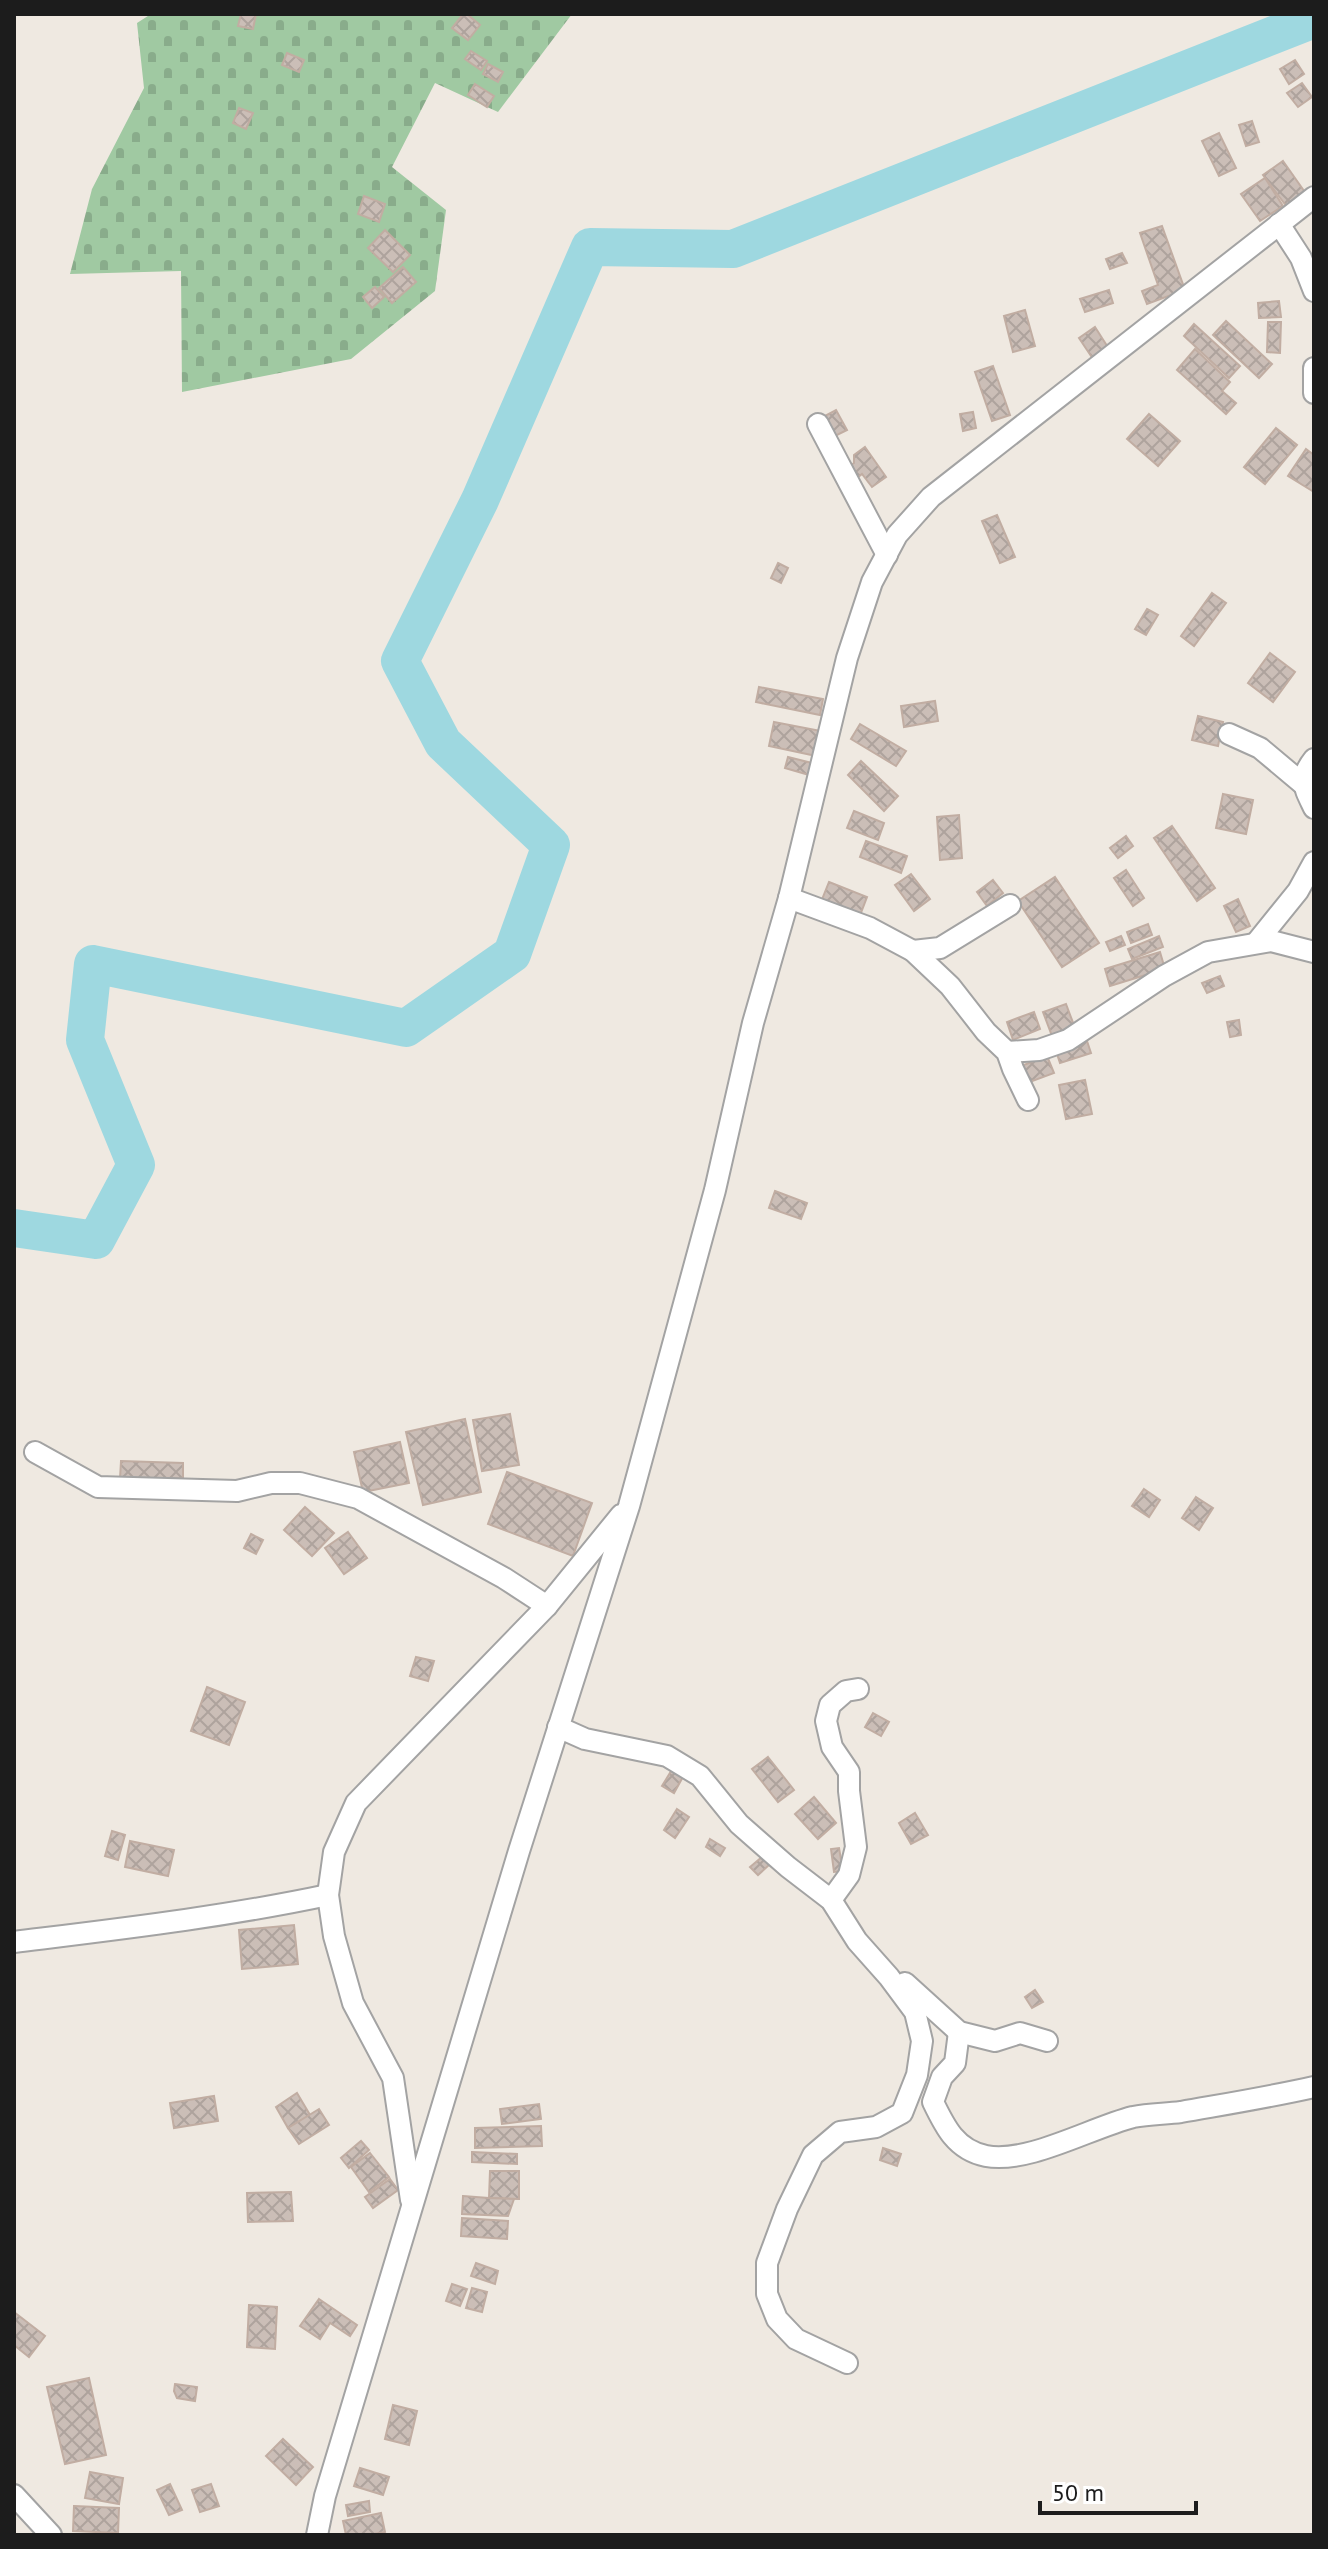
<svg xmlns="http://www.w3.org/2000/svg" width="1328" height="2549" font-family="'PT Sans',sans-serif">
<defs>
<pattern id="cemetery-stones" width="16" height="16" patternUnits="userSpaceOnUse" patternTransform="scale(2)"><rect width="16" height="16" fill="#a0c9a2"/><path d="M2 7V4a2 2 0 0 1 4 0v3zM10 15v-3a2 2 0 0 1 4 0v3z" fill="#89ac8b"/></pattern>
<pattern id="building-cross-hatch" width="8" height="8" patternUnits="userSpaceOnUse" patternTransform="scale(2)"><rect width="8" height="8" fill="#cbbeb7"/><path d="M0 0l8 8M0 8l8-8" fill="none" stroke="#aea39d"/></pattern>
</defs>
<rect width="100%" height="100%" fill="#efe9e1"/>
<path fill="url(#cemetery-stones)" d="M151,14H572L498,112L435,83L392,167L446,210L435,291L351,359L182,392L181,271L70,274L92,189L144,88L137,23Z"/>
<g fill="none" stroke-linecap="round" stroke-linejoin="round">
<path stroke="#9ed8e0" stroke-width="38" d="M14,1228L96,1240L136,1165L85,1040L93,964L406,1028L512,954L551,845L443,743L400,661L480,500L590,247L733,249L1314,19"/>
</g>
<g fill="url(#building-cross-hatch)" stroke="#c1ada2" stroke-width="2">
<path d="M241,14H256L253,29L238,26Z"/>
<path d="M463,14H467L480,25L468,40L452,28Z"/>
<path d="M471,51L487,61L481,70L465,59Z"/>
<path d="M287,53L304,60L299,72L282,65Z"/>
<path d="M1295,60L1304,74L1289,84L1280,69Z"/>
<path d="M488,64L503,72L498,82L483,74Z"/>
<path d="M1302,83L1312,97L1298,107L1287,93Z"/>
<path d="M475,84L494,96L487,107L468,95Z"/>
<path d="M239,108L253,113L246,129L233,123Z"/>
<path d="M1252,121L1259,142L1246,146L1239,125Z"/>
<path d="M1219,133L1236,168L1219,176L1202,141Z"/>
<path d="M1283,161L1309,198L1290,211L1263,175Z"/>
<path d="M1265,178L1283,206L1260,221L1241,194Z"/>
<path d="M364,196L385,204L379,222L358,214Z"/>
<path d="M1162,226L1185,290L1147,304L1142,291L1158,285L1140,233Z"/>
<path d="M385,230L410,255L393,272L368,248Z"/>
<path d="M1122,253L1127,263L1110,269L1106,259Z"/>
<path d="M403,267L416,282L392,303L379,288Z"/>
<path d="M375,287L384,297L372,308L363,297Z"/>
<path d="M1109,290L1113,303L1085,312L1080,299Z"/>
<path d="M1279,301L1281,317L1259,318L1258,303Z"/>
<path d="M1025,310L1035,346L1013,352L1004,316Z"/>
<path d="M1226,321L1272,364L1259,378L1213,335Z"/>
<path d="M1268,322H1281L1280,353L1267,352Z"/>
<path d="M1194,324L1240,366L1229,378L1184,336Z"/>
<path d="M1095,327L1109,349L1093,359L1079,338Z"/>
<path d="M1195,349L1230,382L1222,391L1236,403L1226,414L1177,370Z"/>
<path d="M993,366L1010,415L992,421L975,372Z"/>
<path d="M836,410L847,430L833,437L823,417Z"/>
<path d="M973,412L976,428L963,431L960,414Z"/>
<path d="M1149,414L1180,441L1158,466L1127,439Z"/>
<path d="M1276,428L1297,445L1265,484L1244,467Z"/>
<path d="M865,447L886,477L872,487L862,474L857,478L849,466L854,463V455Z"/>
<path d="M1306,449L1314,455V492L1288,476Z"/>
<path d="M997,515L1015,557L1000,563L982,521Z"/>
<path d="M778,563L788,568L781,583L771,578Z"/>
<path d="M1212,593L1226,603L1194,646L1181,636Z"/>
<path d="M1147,609L1158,615L1146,635L1135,629Z"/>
<path d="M1270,653L1295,672L1273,702L1248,683Z"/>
<path d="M759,687L823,699L820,715L756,702Z"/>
<path d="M935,701L938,721L904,727L901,706Z"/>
<path d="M1198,716L1223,722L1218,746L1192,740Z"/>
<path d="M774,722L826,732L821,757L769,746Z"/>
<path d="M860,724L906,751L896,766L851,739Z"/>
<path d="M788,757L812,763L809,775L785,768Z"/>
<path d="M861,761L898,796L884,811L848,775Z"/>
<path d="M1223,794L1253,800L1246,834L1216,828Z"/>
<path d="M854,811L884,823L878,840L847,828Z"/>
<path d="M959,815L962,858L940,860L937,817Z"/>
<path d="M1172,826L1215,888L1197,901L1154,838Z"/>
<path d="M1126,836L1133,846L1118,858L1110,848Z"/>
<path d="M866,841L907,856L901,873L860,857Z"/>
<path d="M1126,870L1144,898L1133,906L1114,878Z"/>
<path d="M911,874L930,899L914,911L895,885Z"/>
<path d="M1055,877L1099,943L1062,967L1018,901Z"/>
<path d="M993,880L1003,893L987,906L977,892Z"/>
<path d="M829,882L867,897L859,918L821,902Z"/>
<path d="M1238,899L1250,926L1236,932L1224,906Z"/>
<path d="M1148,924L1152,935L1131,943L1127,932Z"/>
<path d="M1121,936L1125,945L1110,951L1106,942Z"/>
<path d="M1159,936L1163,947L1132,959L1128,949Z"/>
<path d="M1160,952L1165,969L1110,986L1105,969Z"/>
<path d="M1220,976L1224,986L1207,993L1202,983Z"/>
<path d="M1066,1004L1075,1028L1052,1036L1043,1012Z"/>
<path d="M1034,1012L1040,1029L1013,1040L1007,1022Z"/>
<path d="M1239,1020L1241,1035L1230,1037L1227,1022Z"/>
<path d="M1086,1038L1091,1053L1060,1063L1055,1048Z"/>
<path d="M1047,1056L1054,1073L1027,1083L1021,1066Z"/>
<path d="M1085,1080L1092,1114L1066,1119L1059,1085Z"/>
<path d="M775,1191L807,1203L801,1219L769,1208Z"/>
<path d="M510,1414L519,1465L482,1471L473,1420Z"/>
<path d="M465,1419L481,1492L423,1505L406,1432Z"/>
<path d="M400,1442L409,1483L363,1492L354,1452Z"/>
<path d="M121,1461L183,1463V1478L120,1479Z"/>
<path d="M507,1472L592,1503L573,1556L488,1524Z"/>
<path d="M1144,1489L1160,1500L1149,1517L1132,1506Z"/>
<path d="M1196,1497L1213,1508L1199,1530L1182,1518Z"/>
<path d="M305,1507L334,1533L312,1556L284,1530Z"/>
<path d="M348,1532L367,1558L344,1574L325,1548Z"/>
<path d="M251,1534L263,1540L256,1554L244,1548Z"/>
<path d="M416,1657L434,1661L428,1681L410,1676Z"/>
<path d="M207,1687L245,1702L229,1745L191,1731Z"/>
<path d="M873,1713L889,1722L881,1736L865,1727Z"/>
<path d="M768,1757L794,1790L778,1802L752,1769Z"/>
<path d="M673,1768L684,1775L674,1793L662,1786Z"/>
<path d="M814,1797L836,1823L818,1839L795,1814Z"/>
<path d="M677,1809L689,1817L675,1838L664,1830Z"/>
<path d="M915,1813L928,1835L911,1844L899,1823Z"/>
<path d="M112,1831L125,1835L118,1860L105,1856Z"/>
<path d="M710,1839L725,1848L720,1856L706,1847Z"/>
<path d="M130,1841L174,1850L168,1876L125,1867Z"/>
<path d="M839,1848L843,1871L834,1872L831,1849Z"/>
<path d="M762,1857L769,1865L758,1875L750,1867Z"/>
<path d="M294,1925L298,1964L242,1969L239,1930Z"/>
<path d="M1035,1990L1043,2002L1032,2008L1025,1997Z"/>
<path d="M297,2093L310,2115L288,2128L276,2107Z"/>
<path d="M214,2096L218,2121L174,2128L170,2103Z"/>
<path d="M539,2104L541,2119L502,2124L500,2109Z"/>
<path d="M319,2109L329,2125L299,2144L288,2128Z"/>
<path d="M541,2126L542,2146L475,2148V2128Z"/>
<path d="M361,2141L369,2150L349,2168L341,2158Z"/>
<path d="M883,2148L901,2154L897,2166L880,2160Z"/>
<path d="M472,2152L517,2154V2164L472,2162Z"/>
<path d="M370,2153L389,2177L369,2192L351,2167Z"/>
<path d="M490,2171H519V2199L489,2198Z"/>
<path d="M390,2179L398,2190L373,2208L365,2197Z"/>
<path d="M291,2192L293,2221L248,2222L247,2193Z"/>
<path d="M463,2196L489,2198L514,2199L508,2216L462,2214Z"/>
<path d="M462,2218L508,2221L507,2239L461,2236Z"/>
<path d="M476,2263L498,2271L495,2284L471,2276Z"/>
<path d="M452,2284L467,2289L460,2306L446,2301Z"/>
<path d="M472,2288L487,2292L482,2312L466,2308Z"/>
<path d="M319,2299L357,2325L350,2336L330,2323L320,2339L300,2326Z"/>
<path d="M249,2305L277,2307L275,2349L247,2347Z"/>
<path d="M14,2312L45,2336L29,2357L14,2345Z"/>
<path d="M89,2378L106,2455L65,2464L47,2387Z"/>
<path d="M175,2384L197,2387L195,2401L177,2398L174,2391Z"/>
<path d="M393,2405L417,2411L409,2445L385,2439Z"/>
<path d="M283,2439L313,2467L296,2485L266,2456Z"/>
<path d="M360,2468L389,2477L383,2495L354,2486Z"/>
<path d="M90,2472L123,2478L119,2504L85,2498Z"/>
<path d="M170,2484L182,2510L169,2515L157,2490Z"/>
<path d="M211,2484L219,2506L200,2512L192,2490Z"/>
<path d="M369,2501L370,2512L348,2516L346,2505Z"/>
<path d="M74,2506L119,2508L118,2533L73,2531Z"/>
<path d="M381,2513L385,2532L369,2535H346L343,2521Z"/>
</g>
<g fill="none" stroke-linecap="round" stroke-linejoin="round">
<g stroke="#a3a3a3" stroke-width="24">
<g id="minor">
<path d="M1279,224L1301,258L1314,291"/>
<path d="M1314,368V393"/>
<path d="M818,424L887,555"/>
<path d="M1229,734L1260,748L1303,784"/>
<path d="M1314,759C1298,779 1304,787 1314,808"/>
<path d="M789,898L870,928L913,951L950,986L986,1032L1007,1052L1013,1069L1028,1100"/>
<path d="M1256,943L1298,891L1314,862"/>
<path d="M913,951L940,948L1010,905"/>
<path d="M1007,1052L1039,1050L1068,1040L1164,976L1208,952L1271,941L1314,952"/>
<path d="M35,1452L98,1487L237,1491L271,1483H300L358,1498L504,1578L547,1606"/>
<path d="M558,1727L585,1739L667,1756L700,1776L739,1824L788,1867L831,1900L857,1941L889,1977L915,2012L922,2041L917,2075L902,2113L876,2127L840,2132L813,2155L787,2209L767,2263V2294L777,2319L796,2339L847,2363"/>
<path d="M831,1900L849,1875L856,1847L849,1791V1772L832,1747L826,1721L830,1705L846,1691L858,1689"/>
<path d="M14,1942C119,1929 224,1917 328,1895"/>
<path d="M905,1983L959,2032L995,2041L1020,2033L1047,2041"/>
<path d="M959,2032L955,2063L942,2077L933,2102C945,2127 956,2150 986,2156C1028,2164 1090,2128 1133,2117C1149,2114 1165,2114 1181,2112C1226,2104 1270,2097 1314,2087"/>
<path d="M411,2200L393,2078L353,2003L334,1936L328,1895L334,1852L356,1803L547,1606L621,1515"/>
<path d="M14,2495L51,2535"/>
<path d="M317,2535L325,2496L519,1851L629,1506L715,1190L753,1023L789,898L847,658L872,582L897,535L931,497L1314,197"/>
</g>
</g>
<use href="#minor" stroke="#fff" stroke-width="20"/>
</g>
<rect width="1328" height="2549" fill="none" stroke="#1c1c1c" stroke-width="32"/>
<path d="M1040 2501v12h156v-12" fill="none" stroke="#1c1c1c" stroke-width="4"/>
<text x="1052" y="2501" font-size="24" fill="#1c1c1c" stroke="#ffffff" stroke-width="6" paint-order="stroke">50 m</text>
</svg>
